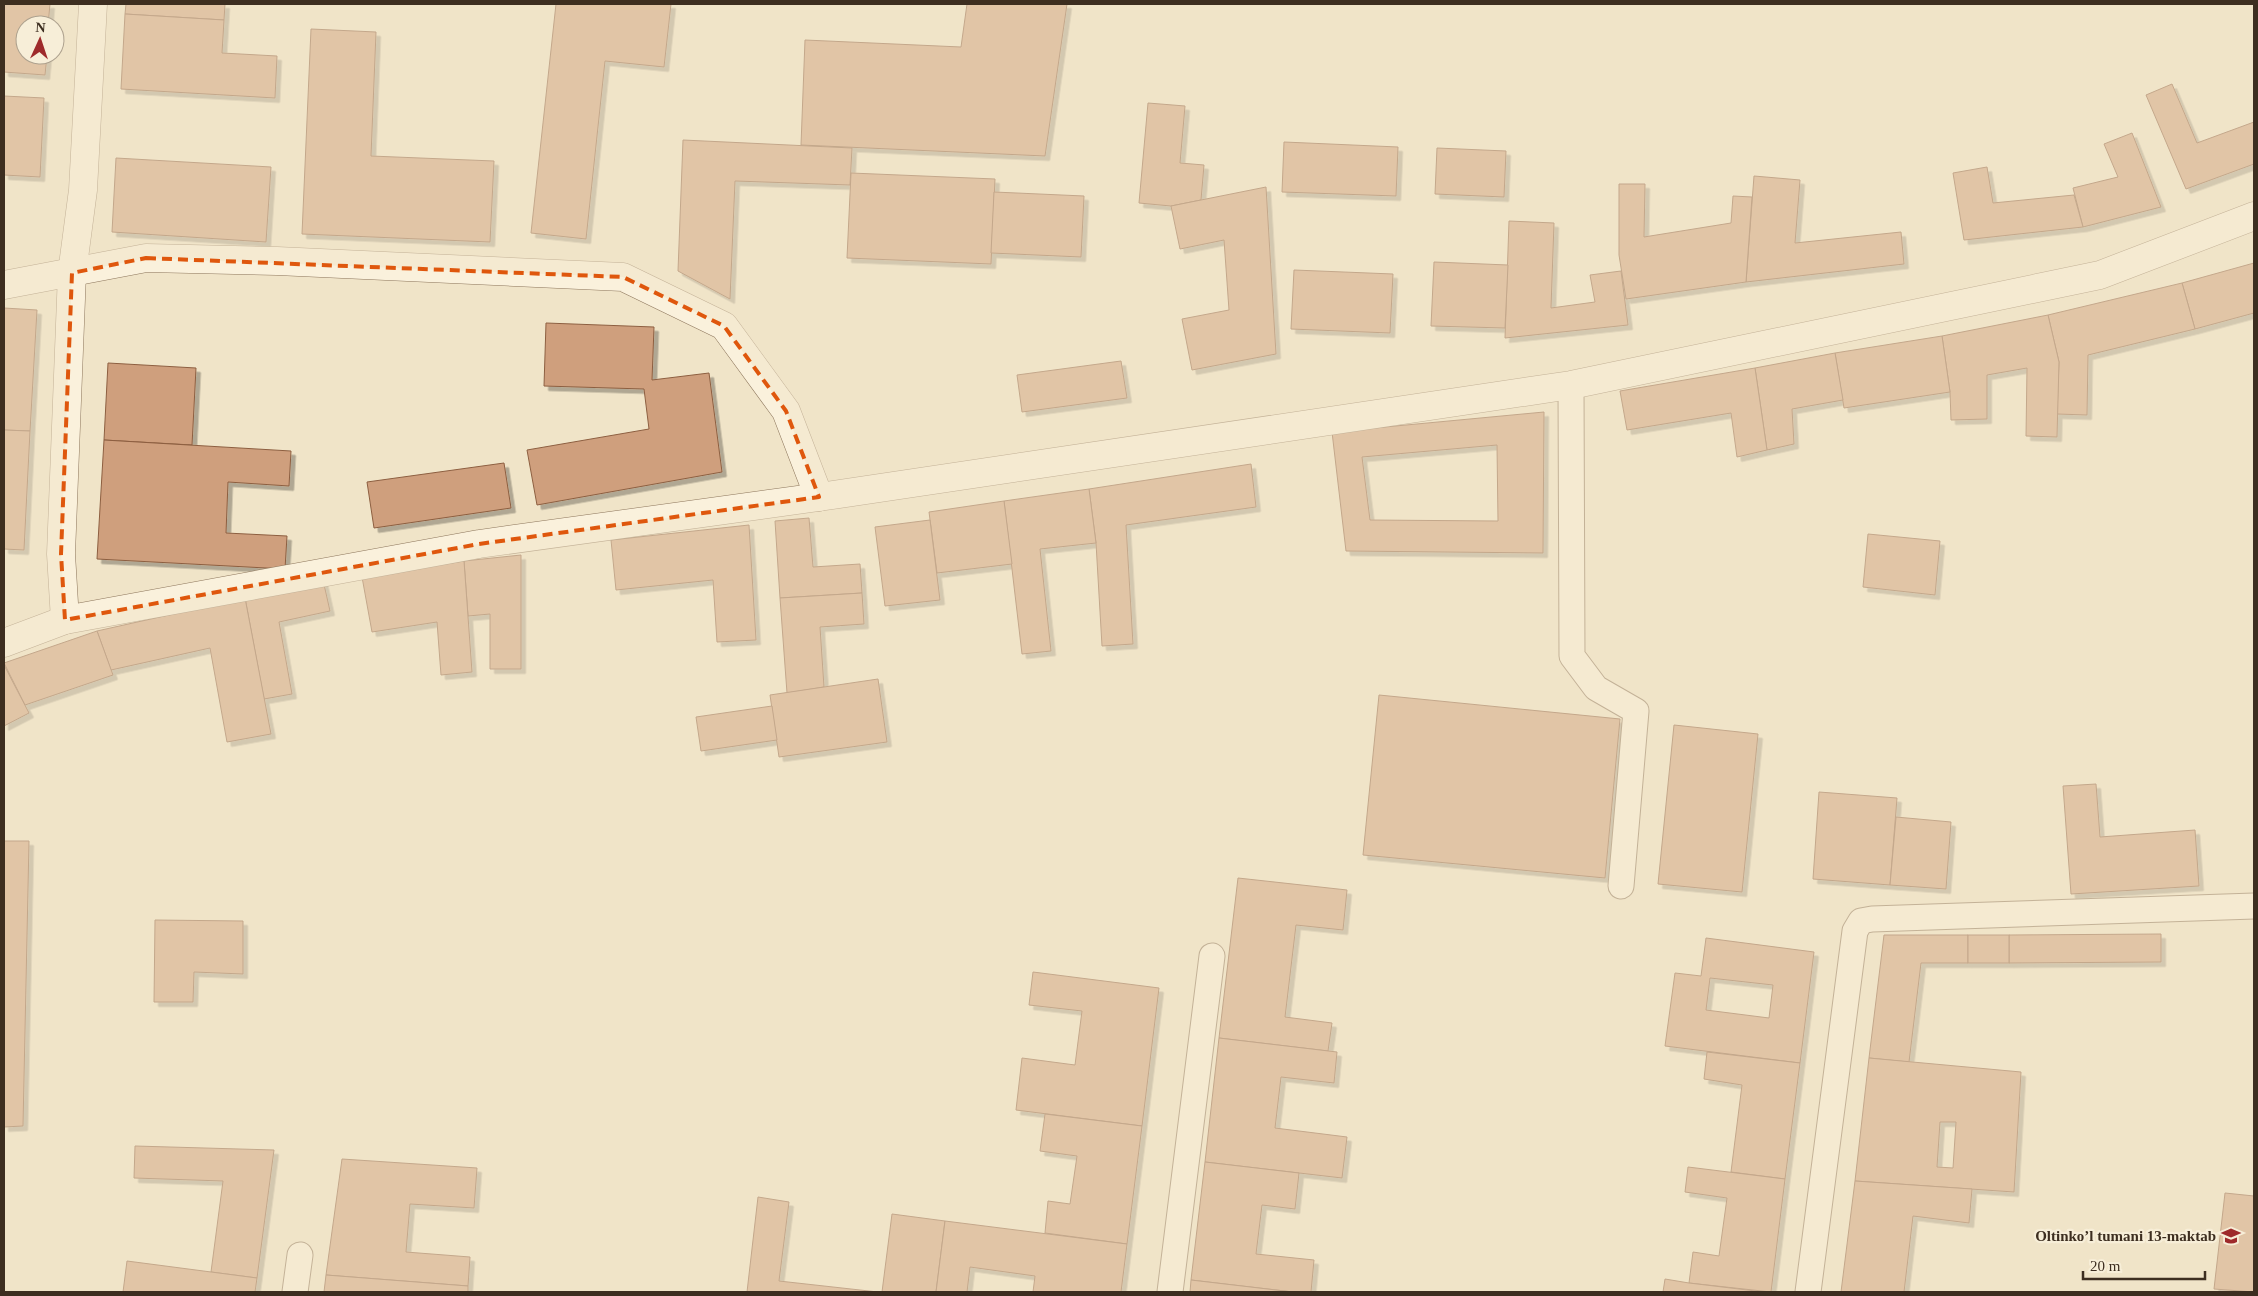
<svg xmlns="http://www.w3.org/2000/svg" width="2258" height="1296" font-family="'Times New Roman',serif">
<defs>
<filter id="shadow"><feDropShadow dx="4.5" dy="4.5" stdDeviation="0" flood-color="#0004"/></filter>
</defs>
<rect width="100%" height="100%" fill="#f0e4c8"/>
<g fill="#cf9f7d" stroke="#8d5f41" fill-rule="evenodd" filter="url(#shadow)">
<path d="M4,4H50L48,25H25V55H47L45,75L4,72Z"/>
<path d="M126,4H225L224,20L125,14Z"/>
<path d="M556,4H671L664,67L605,61L586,239L531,233Z"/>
<path d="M967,4H1067L1045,156L801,145L805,40L961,47Z"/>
<path d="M125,14L224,20L222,53L277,56L275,98L121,89Z"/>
<path d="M311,29L376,32L371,156L494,161L490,242L302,234Z"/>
<path d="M2172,84L2197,143L2254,122V164L2186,189L2146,95Z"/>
<path d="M4,96L44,98L40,177L4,175Z"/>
<path d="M1148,103L1185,106L1180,163L1204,165L1201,200L1171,206L1139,203Z"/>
<path d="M2132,133L2161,207L2083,227L2073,188L2118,177L2104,144Z"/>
<path d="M683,140L852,148L850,185L735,181L730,299L678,271Z"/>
<path d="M1284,142L1398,147L1396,196L1282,192Z"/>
<path d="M1437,148L1506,151L1504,197L1435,194Z"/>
<path d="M116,158L271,167L266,242L112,232Z"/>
<path d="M1987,167L1993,203L2074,195L2083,227L1964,240L1953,173Z"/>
<path d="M851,173L995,179L991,264L847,258Z"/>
<path d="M1754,176L1800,180L1795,243L1901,232L1904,264L1746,282Z"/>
<path d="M1619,184H1645L1644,237L1731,223L1733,196L1752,197L1746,282L1626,299L1619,255Z"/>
<path d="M1266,187L1276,354L1192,370L1182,319L1229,310L1224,240L1180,249L1171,206Z"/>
<path d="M994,192L1084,196L1081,257L991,253Z"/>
<path d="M1509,221L1554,223L1551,308L1595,302L1590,275L1621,271L1628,325L1505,338Z"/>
<path d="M1434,262L1508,265L1505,328L1431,326Z"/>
<path d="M2254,263V313L2195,329L2182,283Z"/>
<path d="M1294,270L1393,274L1390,333L1291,329Z"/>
<path d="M2182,283L2195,329L2088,355L2087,415L2057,414L2059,362L2048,315Z"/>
<path d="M4,308L37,310L30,431L4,430Z"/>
<path d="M2048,315L2059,362L2057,437L2026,436L2027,368L1987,375V419L1951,420L1950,392L1942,336Z"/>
<path d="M546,323L654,327L652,380L709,373L722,472L537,505L527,450L649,429L644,389L544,386Z"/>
<path d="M1942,336L1950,392L1844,408L1835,353Z"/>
<path d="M1835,353L1843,400L1792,409L1794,444L1767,450L1755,368Z"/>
<path d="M1121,361L1127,398L1022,412L1017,375Z"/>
<path d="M108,363L196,368L192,445L104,440Z"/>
<path d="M1755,368L1767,450L1737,457L1731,413L1627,430L1620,391Z"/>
<path d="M1544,412L1543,553L1346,551L1332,432ZM1497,445L1498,521L1370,520L1362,457Z"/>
<path d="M4,430L30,431L24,550L4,549Z"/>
<path d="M104,440L291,451L289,486L228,482L226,533L287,536L285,569L97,559Z"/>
<path d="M504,463L511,508L374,528L367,482Z"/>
<path d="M1251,464L1256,507L1126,525L1133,644L1102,646L1096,543L1089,489Z"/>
<path d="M1089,489L1096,543L1040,549L1051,651L1022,654L1004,501Z"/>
<path d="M1004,501L1012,564L937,573L929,512Z"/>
<path d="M809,518L813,567L860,564L862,593L780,598L775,521Z"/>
<path d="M930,520L940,600L885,606L875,527Z"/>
<path d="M749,525L756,640L717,642L713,580L616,590L611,540Z"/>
<path d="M1868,534L1940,541L1935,595L1863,587Z"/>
<path d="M521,555V669H490V614L468,616L464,561Z"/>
<path d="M464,561L472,672L441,675L437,622L372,632L362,577Z"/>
<path d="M323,580L330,611L279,622L292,694L264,699L245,598Z"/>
<path d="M862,593L864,624L820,627L824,687L787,693L780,598Z"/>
<path d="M245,598L271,734L227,742L210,648L111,670L97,631Z"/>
<path d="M97,631L113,675L25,705L4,663Z"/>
<path d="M4,665L29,713L4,726Z"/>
<path d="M878,679L887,742L779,757L770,695Z"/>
<path d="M1379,695L1620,719L1605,878L1363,855Z"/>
<path d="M772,706L777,740L701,751L696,717Z"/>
<path d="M1674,725L1758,734L1742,892L1658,884Z"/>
<path d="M2096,784L2100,837L2195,830L2199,886L2071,894L2063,786Z"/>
<path d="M1819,792L1897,798L1890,885L1813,879Z"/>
<path d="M1896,817L1951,822L1946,889L1890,885Z"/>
<path d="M4,841H29L23,1126L4,1127Z"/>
<path d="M1238,878L1347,890L1343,930L1296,925L1285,1017L1332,1023L1328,1051L1219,1038Z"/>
<path d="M155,920L243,921V974L194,972L193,1002H154Z"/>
<path d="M2161,934V962L2009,963V935Z"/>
<path d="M1884,935H1968V963H1921L1909,1062L1869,1058Z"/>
<rect x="1968" y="935" width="41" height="28"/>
<path d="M1706,938L1814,952L1800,1063L1665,1046L1675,973L1701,976ZM1710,978L1773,985L1769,1018L1706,1010Z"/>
<path d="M1033,972L1159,988L1142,1126L1016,1110L1022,1058L1075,1065L1082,1011L1029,1005Z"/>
<path d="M1219,1038L1337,1052L1334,1083L1281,1077L1275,1128L1347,1137L1342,1178L1205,1162Z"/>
<path d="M1707,1052L1800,1063L1785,1179L1731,1172L1742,1085L1704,1079Z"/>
<path d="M1869,1058L2021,1072L2014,1192L1855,1181ZM1940,1122H1956L1953,1168L1937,1167Z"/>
<path d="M1045,1114L1142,1126L1127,1244L1045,1233L1048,1201L1070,1204L1077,1156L1040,1151Z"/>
<path d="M135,1146L274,1150L257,1278L211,1272L223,1181L134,1178Z"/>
<path d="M342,1159L477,1168L474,1208L410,1204L406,1252L470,1257L468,1286L326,1275Z"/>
<path d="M1205,1162L1299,1173L1295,1209L1262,1205L1256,1254L1314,1260L1311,1292H1293L1191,1280Z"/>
<path d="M1688,1167L1785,1179L1771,1292L1689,1283L1693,1252L1719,1256L1727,1198L1685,1192Z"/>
<path d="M1855,1181L1972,1189L1969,1223L1913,1216L1904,1292H1841Z"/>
<path d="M2225,1193L2254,1196V1292L2214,1289Z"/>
<path d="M758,1197L789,1202L779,1281L878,1292H747Z"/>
<path d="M892,1214L945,1221L936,1292H882Z"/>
<path d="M945,1221L1127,1244L1121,1292H1033L1035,1276L970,1267L967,1292H936Z"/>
<path d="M127,1261L257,1278L255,1292H123Z"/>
<path d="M326,1275L468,1286V1292H324Z"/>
<path d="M1665,1279L1689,1283L1764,1292H1663Z"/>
<path d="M1191,1280L1293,1292H1190Z"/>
</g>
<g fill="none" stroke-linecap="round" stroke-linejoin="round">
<g stroke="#8d765c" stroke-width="27">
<g id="lane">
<path d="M1571,385L1572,656L1596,688L1636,711L1621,886"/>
<path d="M295,1292L300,1255"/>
<path d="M1170,1292L1212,956"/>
<path d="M1808,1292L1855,931L1861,921L1872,919L2254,906"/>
</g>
</g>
<g stroke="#8d765c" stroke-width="29">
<g id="street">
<path d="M4,285L146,258L277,261L623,277L724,326L786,411L819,497"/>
<path d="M65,620L61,554L72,273L83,190L93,4"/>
<path d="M4,643L65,620L479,544L819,497L1571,385L2100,275L2254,216"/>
</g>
</g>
<use href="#lane" stroke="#faf1dc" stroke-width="25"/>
<use href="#street" stroke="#faf1dc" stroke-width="28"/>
</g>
<path d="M0 0H2258V1296H0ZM146,258L623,277L724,326L786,411L819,497L479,544L65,620L61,554L72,273Z" fill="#f0e4c8" fill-opacity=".55" fill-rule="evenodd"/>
<path fill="none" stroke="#df570d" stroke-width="4" stroke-dasharray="10 6" stroke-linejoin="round" d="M146,258L623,277L724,326L786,411L819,497L479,544L65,620L61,554L72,273Z"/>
<defs>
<g id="school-bare" transform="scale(1.5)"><path d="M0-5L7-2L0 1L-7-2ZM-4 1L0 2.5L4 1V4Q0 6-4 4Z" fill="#9e2a2b" stroke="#f7eed8" stroke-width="2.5" paint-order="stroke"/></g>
</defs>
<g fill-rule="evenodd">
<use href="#school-bare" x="2231" y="1236"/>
</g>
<g text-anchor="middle" stroke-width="4.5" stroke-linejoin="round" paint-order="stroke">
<g font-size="15" font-weight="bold" fill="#3d2e20" stroke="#f7eed8" text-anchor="end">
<text x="2216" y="1241">Oltinko’l tumani 13-maktab</text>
</g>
</g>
<rect width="2258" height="1296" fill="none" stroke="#3d2e20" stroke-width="10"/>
<g transform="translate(40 40) rotate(3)"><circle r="24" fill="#f7eed8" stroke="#ada18e"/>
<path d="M0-4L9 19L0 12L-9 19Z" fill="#9e2a2b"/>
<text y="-8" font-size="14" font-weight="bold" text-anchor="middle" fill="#3d2e20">N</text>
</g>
<path d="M2083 1271v8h122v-8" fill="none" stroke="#3d2e20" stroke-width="2.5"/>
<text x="2090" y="1271" font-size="15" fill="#3d2e20" stroke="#f7eed8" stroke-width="4" paint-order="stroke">20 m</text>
</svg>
